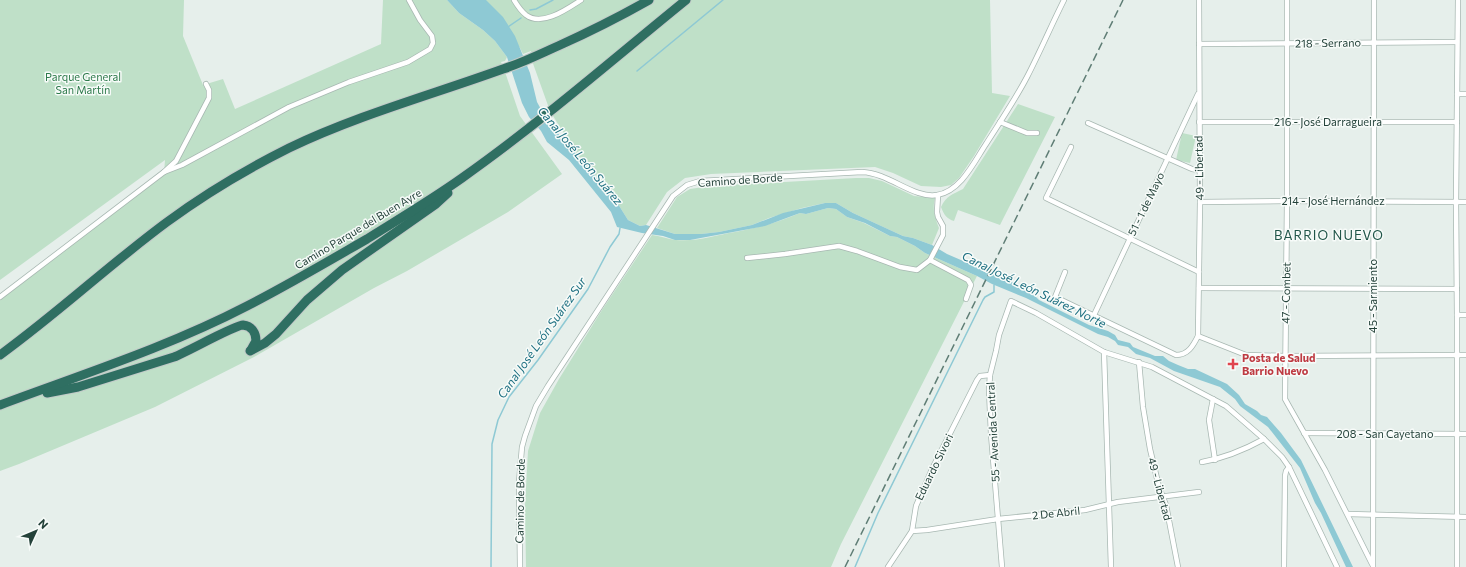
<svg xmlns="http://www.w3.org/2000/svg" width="1466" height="567" font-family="Commissioner,sans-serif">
<rect width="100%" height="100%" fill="#e6efeb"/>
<g fill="#bfe0c8">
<path d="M0,0H184L183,36L203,85L223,79L235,109L381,44L383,0H447L459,13L483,30L495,41L507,57L505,61L501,62L504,69L520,116L562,174L508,212L407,271L374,288L254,357L155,407L19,464L0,471V297L164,173L165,160L0,280Z"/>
<path d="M486,0H990L992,93L1010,96L974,156L959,178L951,185L941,187L921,186L893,173L875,167L711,174L685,178L667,192L646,225L640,226L628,220L613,196L576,153L550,111L531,58V51L523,54L520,48L486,5Z"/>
<path d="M1018,104L1055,117L1003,219L1000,225L958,210L954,221C947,219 944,215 941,207C946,196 953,194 963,189Z"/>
<path d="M1182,133L1196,136L1190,163L1176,160Z"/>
<path d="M856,178H869L882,181L914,196L935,198C932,210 935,217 939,228L932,245L913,238L903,236L853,213L836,203H825L802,208L769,218L752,225L719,232L701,234H675L657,228L677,197L690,189L710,186Z"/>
<path d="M828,208L836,209L847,217L864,223L890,236L897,237L915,246L925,253L977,276L841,544L831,567H526L525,506L528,451L540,413L559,379L602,310L652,235C660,236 668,239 676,240C696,242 716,235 735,232C759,227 777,223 800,213L806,214Z"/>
</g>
<path fill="#8ec9d4" d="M447,0H486L503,17L515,36L530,73L537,102L548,122L613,196L628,220L640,226L646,225L675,234H701L719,232L752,225L783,213L825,203H836L853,213L903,236L913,238L932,245L947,254L1014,283L1034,295L1039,300L1089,325L1108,331L1115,335L1118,340L1130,343L1133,347L1155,356H1163L1169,361L1178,365L1188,369H1195L1227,384L1239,395L1245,404L1257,411L1261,415L1267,417L1281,433L1301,460L1353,567H1346L1321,513L1315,503L1300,468L1268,427L1240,406L1235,399L1220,387L1174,371L1150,358L1136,354L1128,347L1118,345L1115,341L1108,337L1098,334L1026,298L992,284L977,276L925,253L915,246L897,237L890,236L865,223L847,217L836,209L828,208L806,214L800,213L765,226L690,240H675L663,236L642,233L617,227L611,212L569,160L547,142L541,131L529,117L522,103L507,57L495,41L483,30L459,13Z"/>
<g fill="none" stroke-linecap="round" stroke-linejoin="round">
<g stroke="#8ec9d4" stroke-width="1.5">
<path d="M530,10L536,9L553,0"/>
<path d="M508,27L521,18"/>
<path d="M637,71L723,0"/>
<path d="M491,567L492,444L498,420L509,397L538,360L588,289L610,247L619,234L620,228"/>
<path d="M855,567L878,513L983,300L985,297L994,292V285"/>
</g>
<g stroke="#a8b8b2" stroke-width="6">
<g id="street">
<path d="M514,0C517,5 521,11 526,15C542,27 567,9 581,0"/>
<path d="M1287,0V201L1285,399L1325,470L1372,564"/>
<path d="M1199,44L1457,42"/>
<path d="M1457,94H1466"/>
<path d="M1000,122L1027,133H1037"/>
<path d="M1199,122H1457"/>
<path d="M1088,123L1192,169L1199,170"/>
<path d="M1071,147L1046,198L1199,272"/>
<path d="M164,172L182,165L289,107L349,82L408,62L430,49L433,43L432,36L420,20L409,0"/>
<path d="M1200,202L1287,201L1466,202"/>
<path d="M747,258L785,254L839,246L857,251L900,267L917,270L930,260L943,235V226L938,217L937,212L938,195"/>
<path d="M930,260L968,280L971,285L966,299"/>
<path d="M1065,272L1055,297L1176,355C1188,355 1193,346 1198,336L1200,202L1199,0"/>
<path d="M1199,288C1285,289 1371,288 1457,289"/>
<path d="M0,297L164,172L176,161L209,98V90L206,84"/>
<path d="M1094,315L1198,94"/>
<path d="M1457,315H1466"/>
<path d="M1198,336L1246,355L1285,356L1466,355"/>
<path d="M1104,352L1111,567"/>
<path d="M1139,362L1143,407L1150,449L1159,487L1166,505L1178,567"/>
<path d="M1213,399L1209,420L1215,460"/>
<path d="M1304,433L1466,434"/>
<path d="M1202,462C1225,458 1244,450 1264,439"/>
<path d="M1348,514L1466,517"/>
<path d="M912,531L927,530L998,519L1085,510L1118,502L1199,492"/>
<path d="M520,567L519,482L522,447L525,436L536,406L548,386L673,196L687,185L700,181L862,172C889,173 914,199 937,195C961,191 974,162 986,144C1000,122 1015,100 1027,77C1040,52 1051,26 1064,0"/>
<path d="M888,567L912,531L916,506L933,467L977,380L980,376L990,375"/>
<path d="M1002,567L991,434L989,390L990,375L996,351L999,335L1011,301L1036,313L1104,352L1152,367L1226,406L1264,439L1282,457L1289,467L1337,567"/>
<path d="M1284,567L1285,476L1286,471L1289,467"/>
<path d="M1373,567L1374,0"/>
<path d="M1457,567V315L1456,202L1458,0"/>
</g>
</g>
<g stroke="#c2cac8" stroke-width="11">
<g id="highway">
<path d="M250,351L265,343L276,334L307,300L342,270L436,204L448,193"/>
<path d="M0,355C58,313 110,264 167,222C205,194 247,169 289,148C358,115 431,95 503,69C522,63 540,54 558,46C589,32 619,17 649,0"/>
<path d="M47,393L78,387L174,357C187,352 235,325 243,325C252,326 256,333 256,341L251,350"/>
<path d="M0,405C83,374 168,347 247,306C288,285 327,262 367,239C399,219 431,200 462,178C540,123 612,60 686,0"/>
</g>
</g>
<use href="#street" stroke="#fff" stroke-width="4.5"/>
<use href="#highway" stroke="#2f6f62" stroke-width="9"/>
<path stroke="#5f7d75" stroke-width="1.5" stroke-dasharray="8 4" stroke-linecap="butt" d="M845,567L1123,0"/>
</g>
<path fill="#e0444e" stroke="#f7fbf9" stroke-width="1.5" d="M1231 358h4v4h4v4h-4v4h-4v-4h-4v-4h4z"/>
<g text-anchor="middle" stroke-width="3" stroke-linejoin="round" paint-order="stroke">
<g font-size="11" fill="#24423a" stroke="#f7fbf9">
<text transform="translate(1328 43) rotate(-1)" y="4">218 - Serrano</text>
<text x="1328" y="126">216 - José Darragueira</text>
<text transform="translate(1199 168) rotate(-91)" y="4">49 - Libertad</text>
<text transform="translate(740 180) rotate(-4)" y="4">Camino de Borde</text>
<text x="1333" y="205">214 - José Hernández</text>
<text transform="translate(1146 204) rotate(-64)" y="4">51 - 1 de Mayo</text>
<text transform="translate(358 229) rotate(-31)" y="4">Camino Parque del Buen Ayre</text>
<text transform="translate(1286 293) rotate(-89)" y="4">47 - Combet</text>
<text transform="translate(1373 296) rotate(-90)" y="4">45 - Sarmiento</text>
<text transform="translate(993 432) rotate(-93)" y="4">55 - Avenida Central</text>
<text x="1385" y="438">208 - San Cayetano</text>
<text transform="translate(934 467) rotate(-64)" y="4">Eduardo Sivori</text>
<text transform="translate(1160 489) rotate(75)" y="4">49 - Libertad</text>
<text transform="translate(520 501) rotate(-89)" y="4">Camino de Borde</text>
<text transform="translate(1056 513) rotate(-6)" y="4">2 De Abril</text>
</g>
<g font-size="11" fill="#2d7a4b" stroke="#f7fbf9">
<text x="83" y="81">Parque General<tspan x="83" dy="13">San Martín</tspan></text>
</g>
<g font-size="11" font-weight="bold" fill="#be3a42" stroke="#f7fbf9" text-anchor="start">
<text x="1242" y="362">Posta de Salud<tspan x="1242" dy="13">Barrio Nuevo</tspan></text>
</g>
<g font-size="12" font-style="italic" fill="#1c6f80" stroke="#f7fbf9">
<text transform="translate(580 156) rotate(50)" y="4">Canal José León Suárez</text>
<text transform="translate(1034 290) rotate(26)" y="4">Canal José León Suárez Norte</text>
<text transform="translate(542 338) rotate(-55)" y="4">Canal José León Suárez Sur</text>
</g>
<g font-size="13" letter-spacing="1" fill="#1f5548" stroke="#f7fbf9">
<text x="1329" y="240">BARRIO NUEVO</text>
</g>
</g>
<g transform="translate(36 531) rotate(46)" stroke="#f7fbf9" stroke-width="3" paint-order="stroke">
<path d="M0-3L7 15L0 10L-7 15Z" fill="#24423a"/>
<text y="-6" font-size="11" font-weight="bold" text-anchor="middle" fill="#24423a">N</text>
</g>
</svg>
